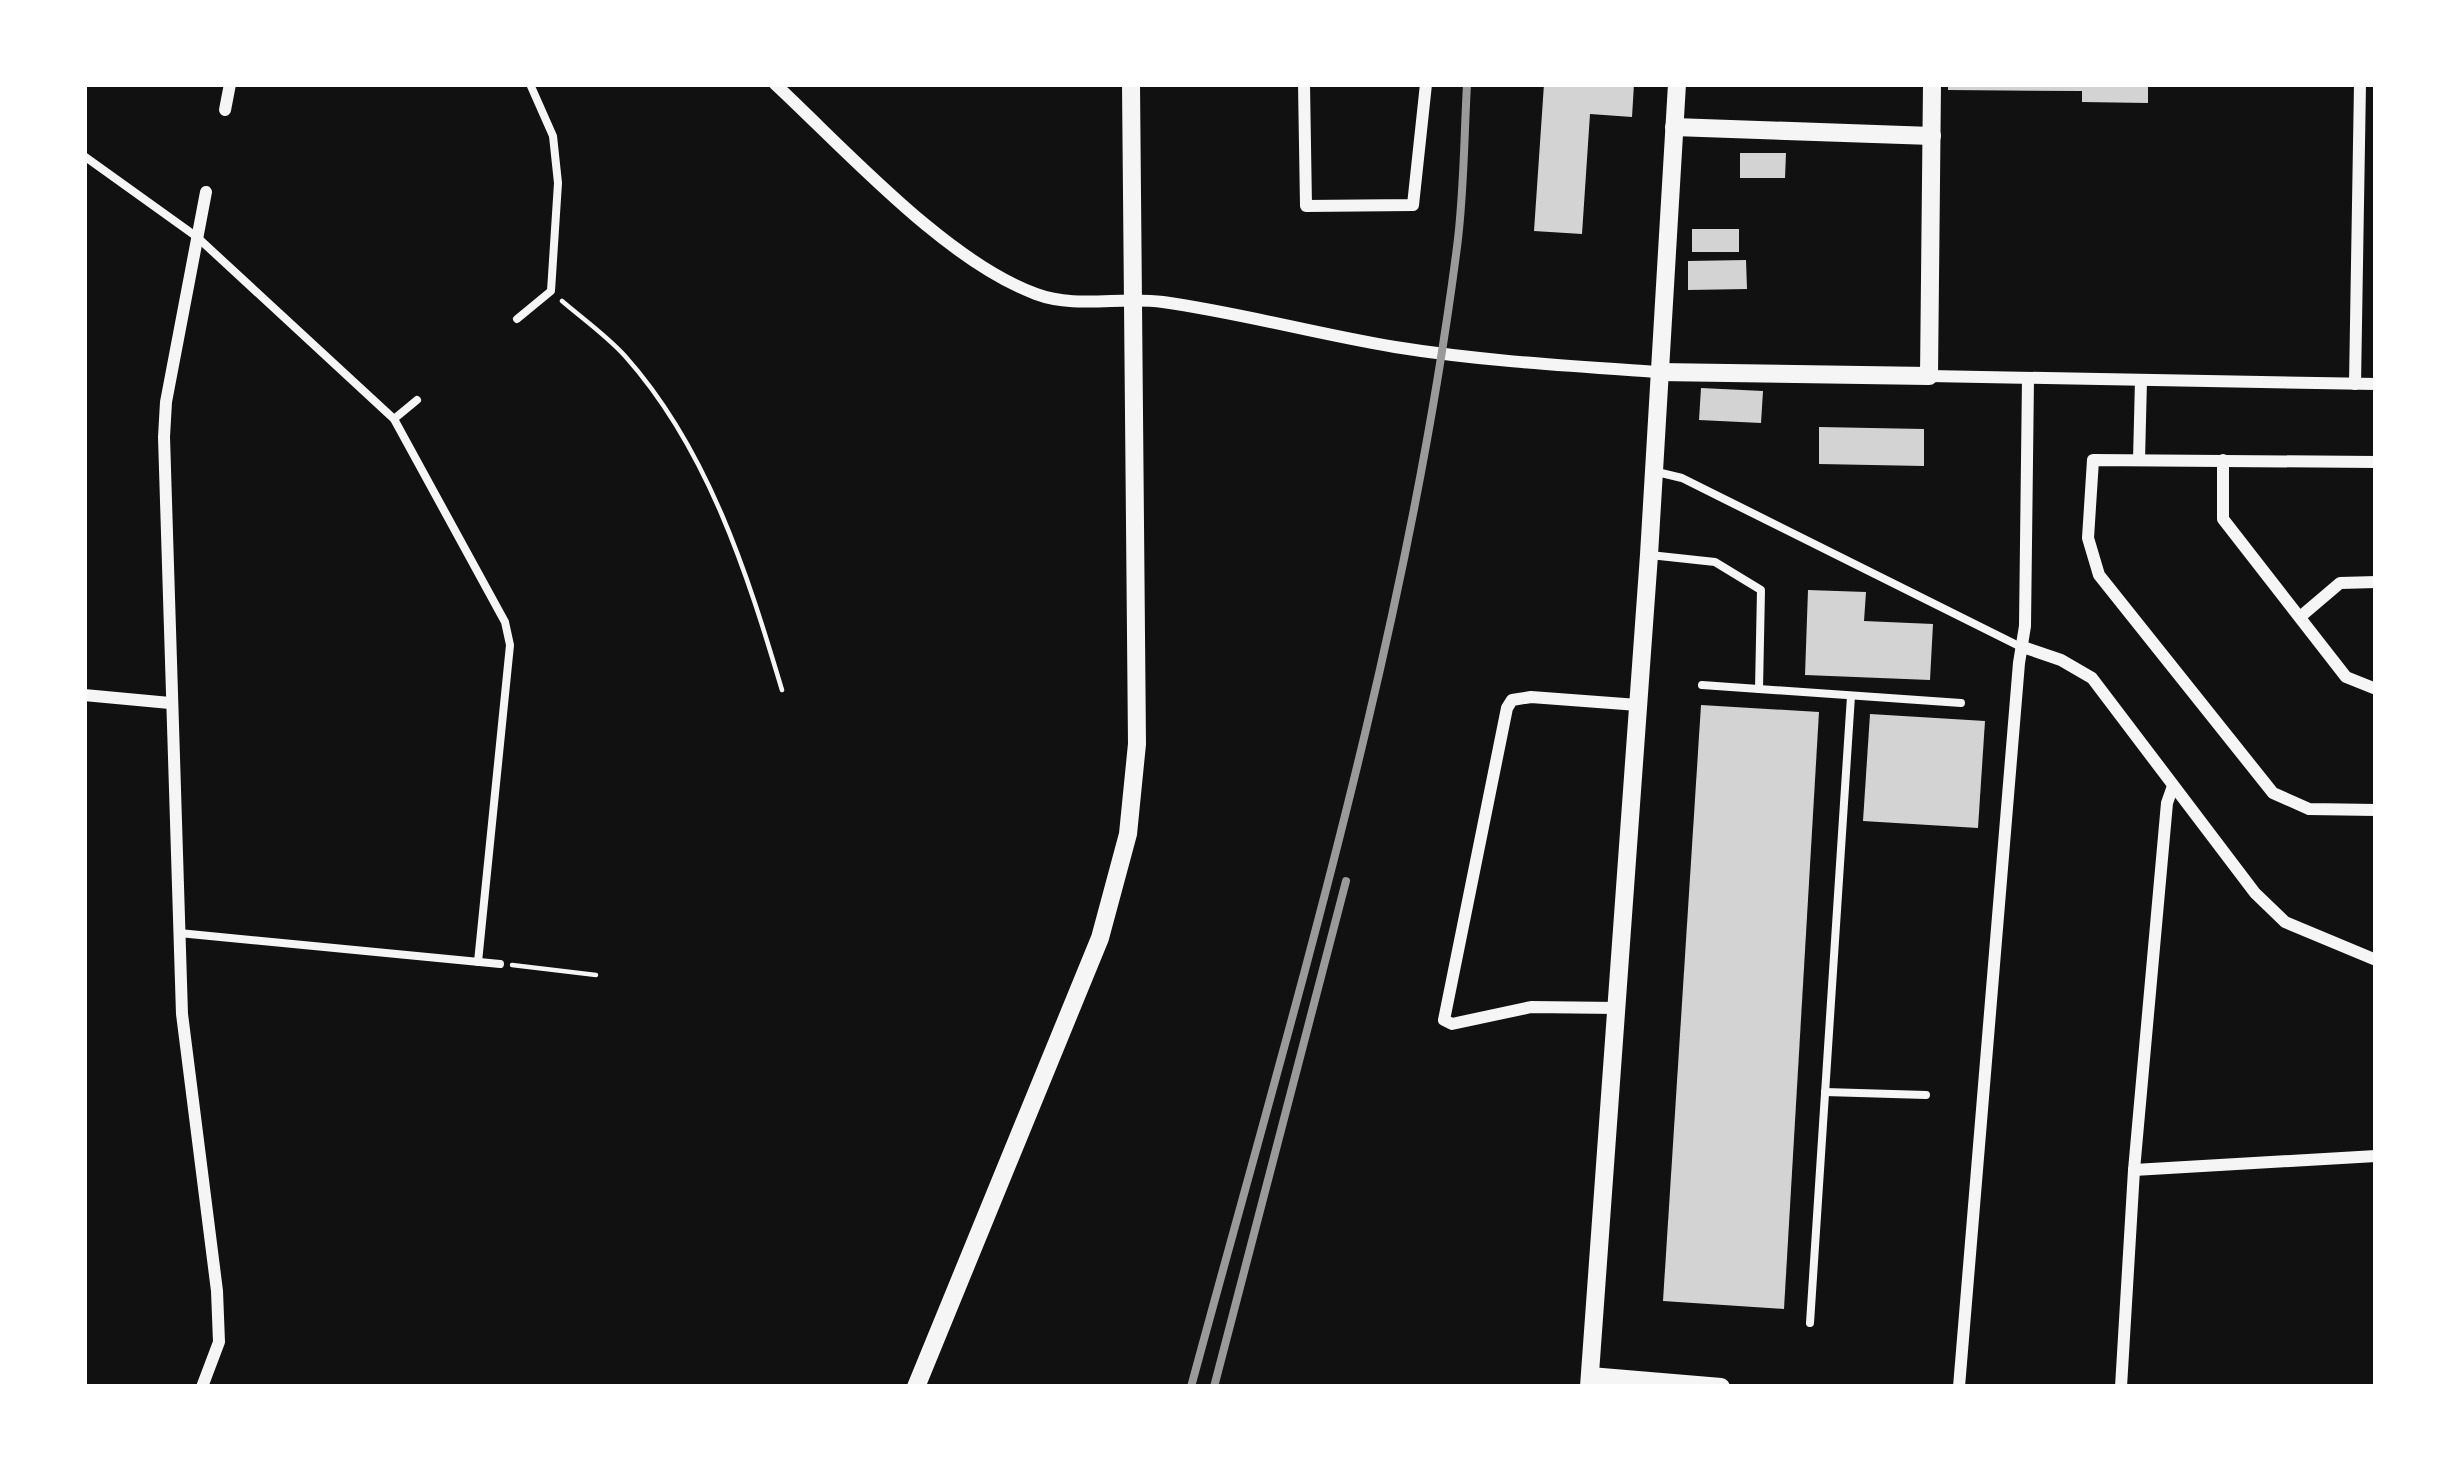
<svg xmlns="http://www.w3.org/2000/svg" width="2460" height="1471" font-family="'Asap Condensed',sans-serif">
<rect width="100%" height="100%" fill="#111"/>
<g fill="#d3d3d3">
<path d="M1544,84H1634L1632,117L1590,114L1582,234L1534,231Z"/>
<path d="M1948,84H2148V103L2082,102V91L1948,90Z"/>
<path d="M1740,153H1786L1785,178H1740Z"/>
<rect x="1692" y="229" width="47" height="23"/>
<path d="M1746,260L1747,289L1688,290V261Z"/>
<path d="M1701,388L1763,391L1761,423L1699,420Z"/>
<path d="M1819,427L1924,429V466L1819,464Z"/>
<path d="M1808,590L1866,592L1864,621L1933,624L1930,680L1805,675Z"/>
<path d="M1701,705L1819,712L1784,1309L1663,1301Z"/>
<path d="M1870,714L1985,721L1978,828L1863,821Z"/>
</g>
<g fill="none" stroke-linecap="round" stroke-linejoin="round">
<g stroke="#f5f5f5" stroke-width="4.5">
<path d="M562,301C583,319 607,336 625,356C708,449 747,573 782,690"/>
<path d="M512,965L596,975"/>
</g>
<g stroke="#f5f5f5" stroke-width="8">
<path d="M84,156L197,237L394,419L505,622L510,645L478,962"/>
<path d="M517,319L551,291L558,183L553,136L530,84"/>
<path d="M394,419L417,400"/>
<path d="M1657,472L1682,478L2021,647"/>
<path d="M1650,555L1715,562L1761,590L1759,689"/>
<path d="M1702,685L1961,703"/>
<path d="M179,933L500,964"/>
<path d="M1825,1092L1926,1095"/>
<path d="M1810,1323L1851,696"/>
</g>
<g stroke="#f5f5f5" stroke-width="12">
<path d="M775,84C846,150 946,261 1036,294C1076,309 1121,296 1163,302C1241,313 1317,334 1395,347C1482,361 1570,366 1658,372"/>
<path d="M1304,84L1306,206L1413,205L1426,84"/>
<path d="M225,110L230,84"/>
<path d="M1929,376L2376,384"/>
<path d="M2355,384L2360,84"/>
<path d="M2139,460L2141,380"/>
<path d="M2223,460V519L2346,677L2376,689"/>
<path d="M2376,462L2093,460L2088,538L2099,575L2273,793L2309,809L2376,810"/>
<path d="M2300,617L2340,583L2376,582"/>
<path d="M2023,647L2061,660L2092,678L2255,893L2285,922L2376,960"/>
<path d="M84,695L170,703"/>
<path d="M1618,1008L1531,1007L1452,1024L1444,1020L1507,708L1512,700L1531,697L1638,705"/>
<path d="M2134,1170L2376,1156"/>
<path d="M202,1387L219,1342L217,1291L182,1014L164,437L166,402L206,192"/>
<path d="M1959,1387L2019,663L2025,626L2028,378"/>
<path d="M2121,1387L2134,1170L2167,803L2173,786"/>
</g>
<g stroke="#f5f5f5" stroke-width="18">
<path d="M1674,127L1932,136"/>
<path d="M1658,372L1929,376L1932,84"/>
<path d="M1590,1376L1721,1387"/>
<path d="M916,1387L1100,938L1128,834L1137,744L1131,84"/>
<path d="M1589,1387L1649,555L1677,84"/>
</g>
<g stroke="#9a9a9a" stroke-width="8">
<path d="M1191,1387C1293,1010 1407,636 1457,247C1464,194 1464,138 1467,84"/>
<path d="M1214,1387L1346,881"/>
</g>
</g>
<rect width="2460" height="1471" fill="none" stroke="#ffffff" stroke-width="174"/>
</svg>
